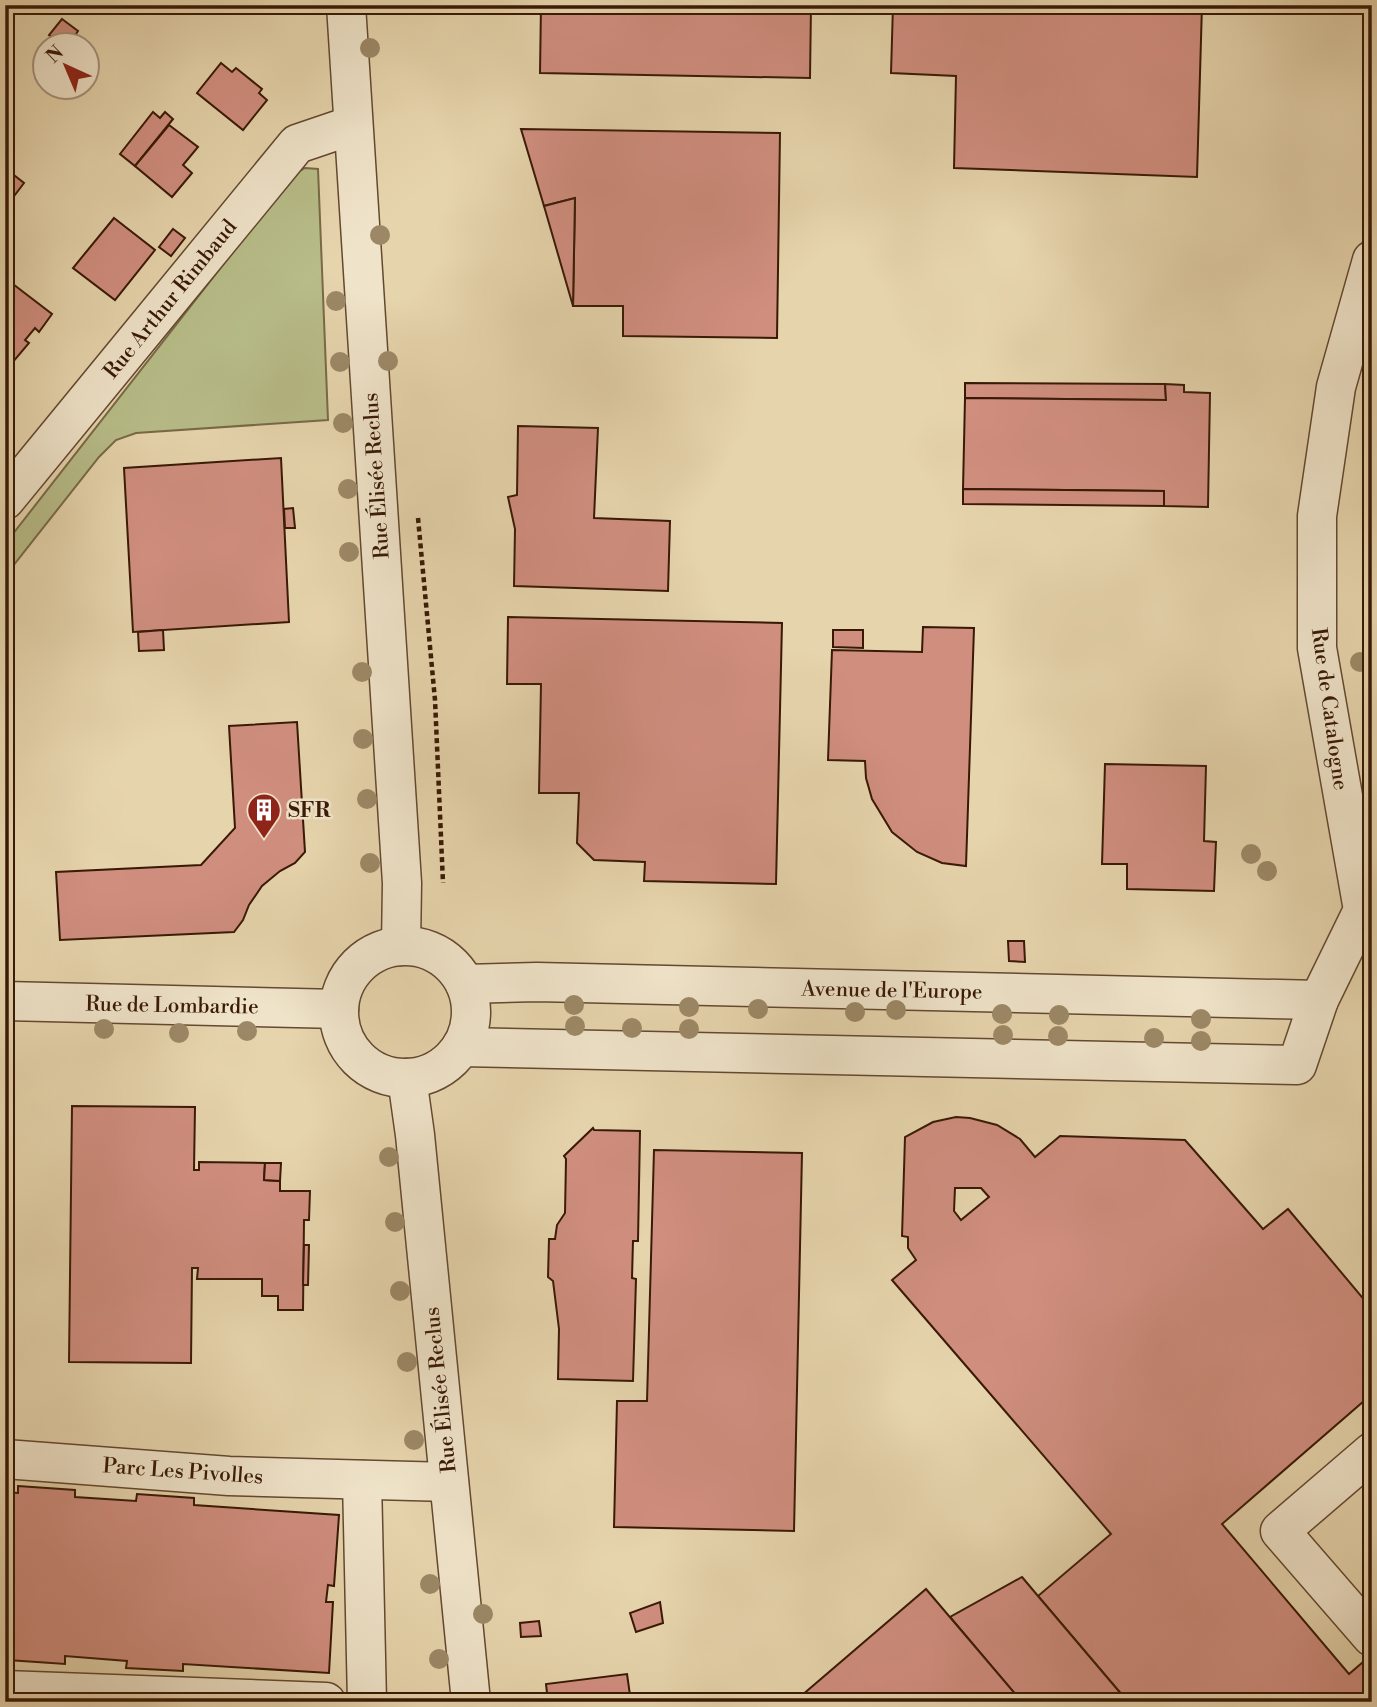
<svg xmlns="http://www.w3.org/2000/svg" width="1377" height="1707" font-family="'Libre Bodoni',serif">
<rect width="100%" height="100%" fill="#e6d4ac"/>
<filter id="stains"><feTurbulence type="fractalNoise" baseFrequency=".00286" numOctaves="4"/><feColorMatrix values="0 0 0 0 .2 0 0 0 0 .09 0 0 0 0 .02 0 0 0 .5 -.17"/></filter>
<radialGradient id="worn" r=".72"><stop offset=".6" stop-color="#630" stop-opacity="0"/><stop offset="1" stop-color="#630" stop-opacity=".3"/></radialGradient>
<path fill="#b7bc88" stroke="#786a47" stroke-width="2" d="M305,168L318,169L328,420L136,433L116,440L99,457L5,576V544L293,175Z"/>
<g fill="#d08e7f" stroke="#391906" stroke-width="2" fill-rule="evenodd">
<path d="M541,5H811L810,78L540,73Z"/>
<path d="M893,5H1202L1197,177L954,168L956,76L891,73Z"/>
<path d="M62,19L78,31L68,46H62L49,35Z"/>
<path d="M221,63L232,72L236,68L262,89L259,93L267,100L243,130L197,93Z"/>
<path d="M153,112L160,118L165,112L173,119L135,166L120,154Z"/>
<path d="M169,125L198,147L183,165L192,173L172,197L135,166Z"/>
<path d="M521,129L780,133L777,338L623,336V306H573L575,198L544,206Z"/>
<path d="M5,168L24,183L5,208Z"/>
<path d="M575,198L573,306L544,206Z"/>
<path d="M114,218L155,250L115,300L73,268Z"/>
<path d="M173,229L185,238L171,256L159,247Z"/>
<path d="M9,281L52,314L39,332L35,328L25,340L29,343L13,362L5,356V285Z"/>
<path d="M965,383L1165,384L1166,400L965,398Z"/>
<path d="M1165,384L1184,385V392L1210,393L1208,507L1164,506V491L963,489L965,398L1166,400Z"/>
<path d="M518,426L598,428L594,518L670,521L668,591L514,586L515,529L508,497L517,495Z"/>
<path d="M281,458L289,622L133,632L124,468Z"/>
<path d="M963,489L1164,491V506L963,504Z"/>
<path d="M293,508L295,528H285L284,509Z"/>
<path d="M508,617L782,623L776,884L644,881L645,862L594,860L577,843L579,793H539L541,684H507Z"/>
<path d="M923,627L974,628L966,866L942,863L917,852L892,832L872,799L866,778L865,761L828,760L832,650L922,652Z"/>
<path d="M163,630L164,650L139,651L138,632Z"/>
<path d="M833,630H863V648L833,647Z"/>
<path d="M297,722L305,852L295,863L280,871L262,886L249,905L243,920L234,932L60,940L56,872L201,865L235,828L229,726Z"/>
<path d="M1105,764L1206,766L1204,841L1216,842L1214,891L1127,889V864H1102Z"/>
<path d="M1008,941H1024L1025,962L1009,961Z"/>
<path d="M72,1106L195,1107L194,1170H199V1162L265,1163L264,1180L280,1181V1191H310L309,1220H304L303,1310H278V1296H262V1279H197L198,1268H192L191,1363L69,1362Z"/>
<path d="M956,1117L970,1118L997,1125L1020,1139L1035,1157L1060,1136L1185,1140L1263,1229L1288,1209L1372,1309V1394L1222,1524L1349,1674L1370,1656L1372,1657V1702H1128L1038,1596L1111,1534L892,1280L916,1260L908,1248V1237L902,1236L905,1137L933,1122ZM955,1188H981L989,1197L961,1220L954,1211Z"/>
<path d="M593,1128L594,1130L640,1131L638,1241H633L632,1278L636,1279L633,1381L558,1379L559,1329L553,1281L548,1277L549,1239H555L557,1225L565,1213L566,1159L564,1156Z"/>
<path d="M654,1150L802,1153L794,1531L614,1527L617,1401H647Z"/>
<path d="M265,1163H281L280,1181L264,1180Z"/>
<path d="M304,1245H309L308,1285H303Z"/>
<path d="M18,1486L75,1490V1497L136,1501L137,1494L194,1498V1505L339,1515L334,1586L328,1585L326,1602H333L329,1673L183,1664V1671L126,1668L127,1661L65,1656V1664L8,1660V1653H5V1492L18,1493Z"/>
<path d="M1022,1577L1038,1596L1128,1702H1022L950,1617Z"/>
<path d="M926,1589L1022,1702H794Z"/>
<path d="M660,1602L663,1623L636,1632L630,1613Z"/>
<path d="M539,1621L541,1636L521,1637L520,1623Z"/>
<path d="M627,1674L631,1702H548L546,1684Z"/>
</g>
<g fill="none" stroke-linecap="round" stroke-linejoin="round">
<g stroke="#644830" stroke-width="41">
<g id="minor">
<path d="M346,5L402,883L401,946"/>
<path d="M5,500L297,144L353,125"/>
<circle cx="405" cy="1012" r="66"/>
<path d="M465,984L537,982L1319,1000"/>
<path d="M5,1001L339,1009"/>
<path d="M461,1047L1297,1065L1319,1000L1363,910L1317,648V516L1336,387L1372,260"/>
<path d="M407,1078L415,1135L471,1702"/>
<path d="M1372,1452L1280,1531L1372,1637"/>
<path d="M5,1459L229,1476L449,1482"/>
<path d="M362,1480L367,1702"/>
<path d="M5,1690L326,1702"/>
</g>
</g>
<path stroke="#391906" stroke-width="4.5" stroke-dasharray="5 3.5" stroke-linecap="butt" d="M418,518L435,700L443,883"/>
<use href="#minor" stroke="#efe3c9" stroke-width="38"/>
</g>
<g fill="#9c8866">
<circle cx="370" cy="48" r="10"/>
<circle cx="380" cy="235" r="10"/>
<circle cx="336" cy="301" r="10"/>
<circle cx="388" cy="361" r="10"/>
<circle cx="340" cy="362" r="10"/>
<circle cx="343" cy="423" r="10"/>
<circle cx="348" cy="489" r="10"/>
<circle cx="349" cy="552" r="10"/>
<circle cx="1360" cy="662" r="10"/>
<circle cx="362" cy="672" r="10"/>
<circle cx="363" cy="739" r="10"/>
<circle cx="367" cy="799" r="10"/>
<circle cx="1251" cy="854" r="10"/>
<circle cx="370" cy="863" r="10"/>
<circle cx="1267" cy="871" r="10"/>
<circle cx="574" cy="1005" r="10"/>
<circle cx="689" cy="1007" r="10"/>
<circle cx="758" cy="1009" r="10"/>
<circle cx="896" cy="1010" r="10"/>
<circle cx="855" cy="1012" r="10"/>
<circle cx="1002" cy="1014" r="10"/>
<circle cx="1059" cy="1015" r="10"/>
<circle cx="1201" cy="1019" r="10"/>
<circle cx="575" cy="1026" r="10"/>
<circle cx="632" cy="1028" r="10"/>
<circle cx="104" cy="1029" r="10"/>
<circle cx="689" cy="1029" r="10"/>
<circle cx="247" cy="1031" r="10"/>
<circle cx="179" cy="1033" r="10"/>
<circle cx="1003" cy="1035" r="10"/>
<circle cx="1058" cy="1036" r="10"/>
<circle cx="1154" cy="1038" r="10"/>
<circle cx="1201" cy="1041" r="10"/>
<circle cx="389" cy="1157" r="10"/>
<circle cx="395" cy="1222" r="10"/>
<circle cx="400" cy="1291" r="10"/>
<circle cx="407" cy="1362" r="10"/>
<circle cx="414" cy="1440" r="10"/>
<circle cx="430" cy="1584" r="10"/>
<circle cx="483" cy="1614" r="10"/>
<circle cx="439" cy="1659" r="10"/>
</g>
<defs>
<g id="building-pin" transform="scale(1.75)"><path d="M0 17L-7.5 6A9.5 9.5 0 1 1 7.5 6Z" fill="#8f2418" stroke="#efe3c9"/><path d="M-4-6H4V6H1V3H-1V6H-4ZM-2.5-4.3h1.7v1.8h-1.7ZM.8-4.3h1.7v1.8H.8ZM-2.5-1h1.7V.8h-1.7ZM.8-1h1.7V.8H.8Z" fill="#fff"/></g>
</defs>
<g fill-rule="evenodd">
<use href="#building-pin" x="264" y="810"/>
</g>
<g text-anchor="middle" stroke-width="5" stroke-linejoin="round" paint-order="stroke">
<g font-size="21" fill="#391906" stroke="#efe3c9">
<text transform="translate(170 299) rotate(-51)" y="7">Rue Arthur Rimbaud</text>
<text transform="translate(376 476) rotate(-94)" y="7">Rue Élisée Reclus</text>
<text transform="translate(1330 709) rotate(82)" y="7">Rue de Catalogne</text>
<text transform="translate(892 990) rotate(1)" y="7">Avenue de l'Europe</text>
<text transform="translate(172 1005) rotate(1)" y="7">Rue de Lombardie</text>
<text transform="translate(440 1390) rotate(-96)" y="7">Rue Élisée Reclus</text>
<text transform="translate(183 1471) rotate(4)" y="7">Parc Les Pivolles</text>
</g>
<g font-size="21" font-weight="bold" fill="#391906" stroke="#efe3c9" text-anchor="start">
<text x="288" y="817">SFR</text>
</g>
</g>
<rect width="1377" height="1707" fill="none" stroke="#e6d4ac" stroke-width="28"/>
<rect x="7" y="7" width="1363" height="1693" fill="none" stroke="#391906" stroke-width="3.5"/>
<rect x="14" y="14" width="1349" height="1679" fill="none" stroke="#391906" stroke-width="2"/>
<g transform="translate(66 66) rotate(316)"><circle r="33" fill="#efe3c9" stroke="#a6927b" stroke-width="2"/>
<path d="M0-5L12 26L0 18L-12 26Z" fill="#8f2418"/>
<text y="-10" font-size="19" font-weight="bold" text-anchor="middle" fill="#391906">N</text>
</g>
<rect width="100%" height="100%" filter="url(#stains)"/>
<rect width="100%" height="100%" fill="url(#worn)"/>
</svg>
